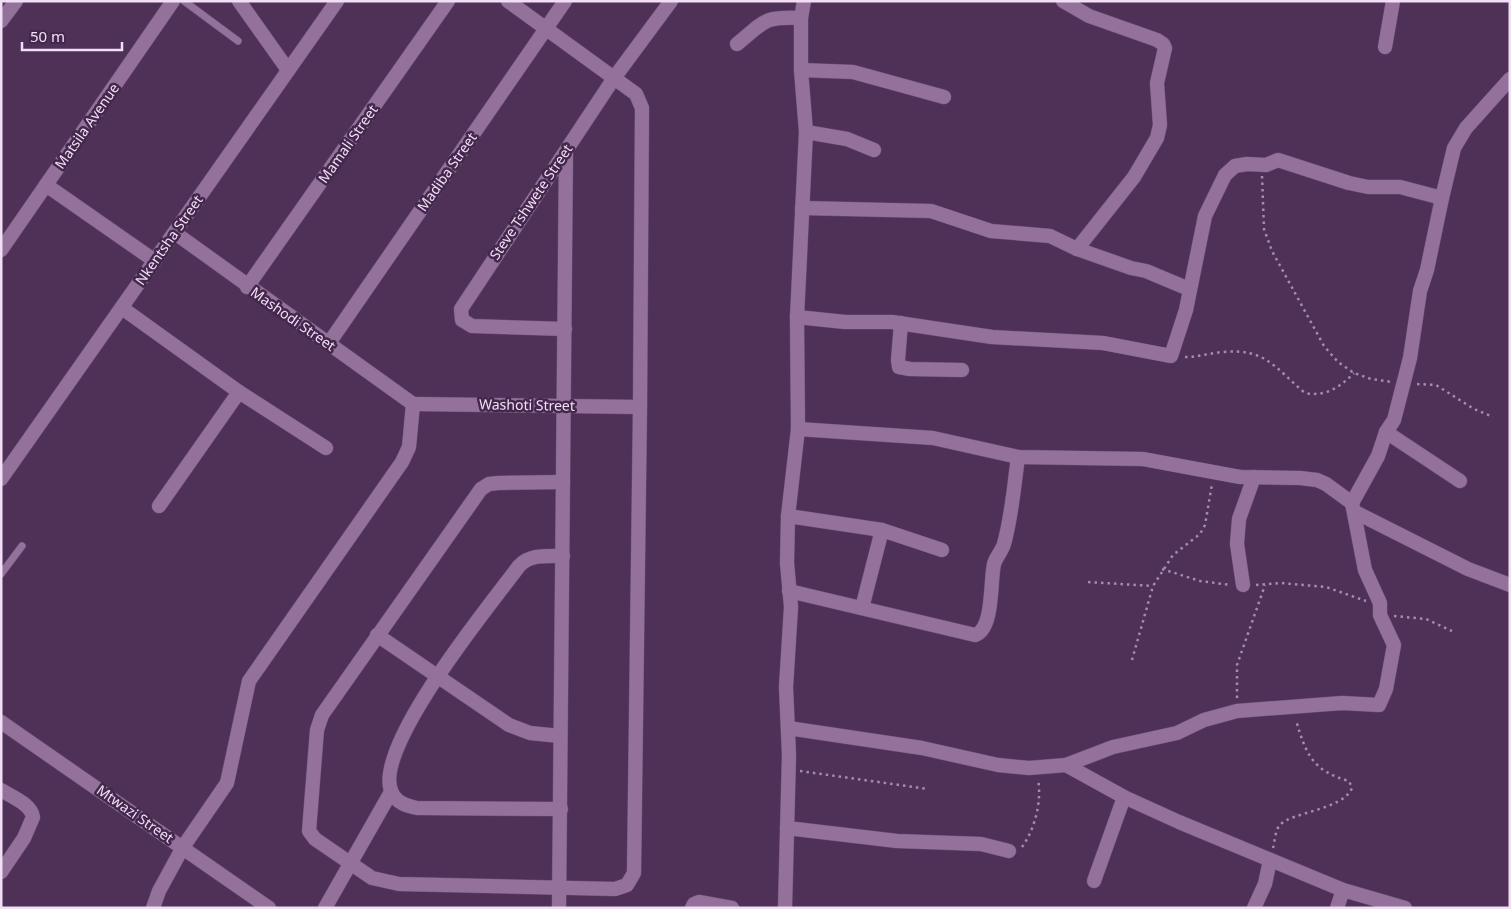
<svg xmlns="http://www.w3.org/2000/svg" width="1511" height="909" font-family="'Noto Sans',sans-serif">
<rect width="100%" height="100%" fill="#4f3157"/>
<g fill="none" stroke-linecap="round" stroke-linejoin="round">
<g stroke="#695070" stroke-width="8">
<g id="service">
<path d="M184,1L238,41"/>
<path d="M1,574L22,546"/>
</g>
</g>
<g stroke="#695070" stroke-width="15">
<g id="minor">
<path d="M239,1L288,70"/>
<path d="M508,1L636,94L642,108L640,407L634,873L627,885L615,889L399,884L372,878L315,839L309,831L317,730L322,715L481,489L489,484L498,483L563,482"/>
<path d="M1063,1L1089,16L1157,40L1163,44L1165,48L1157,83L1160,125L1157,138L1134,177L1077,249"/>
<path d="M1,21L16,1"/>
<path d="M737,44C765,21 764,16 801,18"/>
<path d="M1385,47L1393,1"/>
<path d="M801,70L853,72L944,97"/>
<path d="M806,132L847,139L874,150"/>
<path d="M46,185L155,261"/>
<path d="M802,208L931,211L991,231L1050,236L1077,249L1131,268L1146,271L1189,289"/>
<path d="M175,233L413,404"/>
<path d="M1,250L173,1"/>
<path d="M247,287L448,1"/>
<path d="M122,308L239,392L326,448"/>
<path d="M797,317L845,322H892L992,337L1103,343L1171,356L1186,310L1205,216L1225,175L1235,166L1247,164L1266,165L1278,160L1349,183L1368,187H1400L1442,198L1454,148L1466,128L1510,79"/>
<path d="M901,323L898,360L899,367L910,369L962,370"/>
<path d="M565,329L472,326L462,320L461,309L614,78L671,1"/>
<path d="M329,343L565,1"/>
<path d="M413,404L640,407"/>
<path d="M1386,432L1460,481"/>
<path d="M1,479L337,1"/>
<path d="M1352,503L1378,456L1386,432L1394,420L1410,358L1420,291L1427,270L1442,198"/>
<path d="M159,506L239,392"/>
<path d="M1355,512L1468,569L1510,585"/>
<path d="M788,516L882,530L942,550"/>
<path d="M1243,585L1237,544L1239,519L1254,477"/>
<path d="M789,591L975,635C994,629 990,581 994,564C996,557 1002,551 1004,544C1012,515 1014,486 1018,457"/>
<path d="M862,608L882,530"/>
<path d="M377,635L509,725L530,733L560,736"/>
<path d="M1,722L269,908"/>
<path d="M788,728L922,748L998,765L1029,768L1066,765L1113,747L1177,733L1204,720L1237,711L1342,703L1379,705L1386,689L1394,645L1380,615V603L1365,570L1352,503L1326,484L1317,480L1300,478L1240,477L1143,459L1018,457L933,438L798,429"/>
<path d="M1066,765L1124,797L1179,822L1343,890L1405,908"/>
<path d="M1,790C12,797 31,804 33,817L24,838L1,872"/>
<path d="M561,809L417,808C407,806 397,803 392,793C370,750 491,604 519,566C530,554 547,556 563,556"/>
<path d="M787,828L897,841L981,844L1009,851"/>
<path d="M1094,881L1124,797"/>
<path d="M153,908L159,891L183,847L227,783L249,681L402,462L409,447L413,404"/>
<path d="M325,908L391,792"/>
<path d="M559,908L566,151"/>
<path d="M692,908L694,904L699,902L732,908"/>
<path d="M785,908L789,755L786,687L791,607L787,563L788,516L798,429L797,317L806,132L801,70V18L804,1"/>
<path d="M1254,908L1265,884L1270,860"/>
<path d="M1337,908L1343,890"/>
</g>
</g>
<g stroke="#a48caa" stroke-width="2.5" stroke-dasharray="2.5 4" stroke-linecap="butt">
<path d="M1262,176L1264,229L1272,251L1324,346L1338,362L1354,373L1371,379L1392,382"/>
<path d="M1185,357C1198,357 1210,353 1223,352C1266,348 1275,368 1305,393C1326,397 1340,387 1354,373"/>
<path d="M1417,384L1436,385L1474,409L1493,417"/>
<path d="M1162,569L1200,581L1231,585"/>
<path d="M1088,582L1153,586"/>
<path d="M1256,585L1281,583L1326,587L1366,601"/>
<path d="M1394,616L1426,619L1452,631"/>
<path d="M1132,660L1153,586L1173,555L1200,534L1205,525L1212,484"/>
<path d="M1237,698V665L1265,585"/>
<path d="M800,771L928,789"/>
<path d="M1022,847C1035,829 1042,801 1038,779"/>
<path d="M1273,848C1275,841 1275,830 1280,825C1291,812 1343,810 1352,788L1349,781C1313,771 1306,755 1296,720"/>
</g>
<use href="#service" stroke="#93719b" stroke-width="7"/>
<use href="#minor" stroke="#93719b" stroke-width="14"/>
</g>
<g text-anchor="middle" stroke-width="5" stroke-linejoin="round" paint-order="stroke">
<g font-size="14" fill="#f2dff6" stroke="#44274c">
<text transform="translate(87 126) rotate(-55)" y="5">Matsila Avenue</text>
<text transform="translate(348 144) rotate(-55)" y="5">Mamali Street</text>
<text transform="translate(447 172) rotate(-55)" y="5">Madiba Street</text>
<text transform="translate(531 202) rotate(-56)" y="5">Steve Tshwete Street</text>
<text transform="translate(169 240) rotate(-55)" y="5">Nkentsha Street</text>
<text transform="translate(293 319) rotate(35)" y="5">Mashodi Street</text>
<text transform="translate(527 405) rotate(1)" y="5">Washoti Street</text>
<text transform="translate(135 814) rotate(35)" y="5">Mtwazi Street</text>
</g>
</g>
<rect width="1511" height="909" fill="none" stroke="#f2dff6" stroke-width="5"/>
<path d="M22 42v8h100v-8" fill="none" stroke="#f2dff6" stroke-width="2.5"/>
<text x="30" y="42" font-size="15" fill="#f2dff6" stroke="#44274c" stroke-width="4" paint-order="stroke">50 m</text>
</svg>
